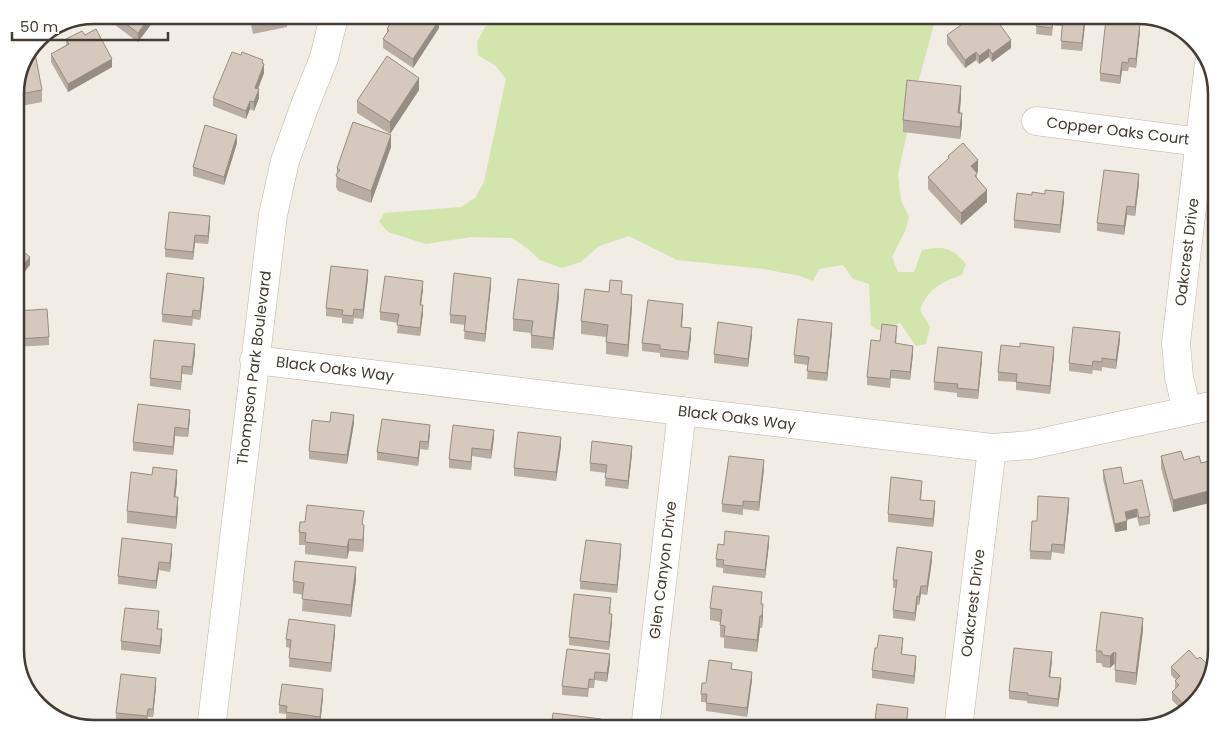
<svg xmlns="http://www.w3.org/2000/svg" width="1232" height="744" font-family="Poppins,sans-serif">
<rect width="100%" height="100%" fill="#f1ece4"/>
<path fill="#d1e5ad" d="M504,15H934V24L918,83L898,174L901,200L909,217L905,231L892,257L898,272H914L922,250C944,246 951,247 966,264L962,275C941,282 928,289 920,310L930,327L926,344L916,346L900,323L878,330L871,326L869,284L853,279L843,265L819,269L813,281L800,276L764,269L677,260L629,236L599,246L581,262L562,268L540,260L528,249L512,238L471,237L426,244L388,232L379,222L384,213L461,207L475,198L484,182L506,79L496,66L478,55L477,42L485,27Z"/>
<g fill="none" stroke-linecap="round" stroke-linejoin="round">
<g stroke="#bfb6aa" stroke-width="29">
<g id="minor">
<path d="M1036,121L1200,142"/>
<path d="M254,360L992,448L1030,445L1206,407H1217"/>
<path d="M1187,411L1179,377L1176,343L1209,63"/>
<path d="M211,729L273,215L285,161L305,105L324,58L332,25V15"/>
<path d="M645,729L682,411"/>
<path d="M958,729L992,448"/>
</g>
</g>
<use href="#minor" stroke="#fff" stroke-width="28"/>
</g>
<g fill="#b7ada3">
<path d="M111,15H158L138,42L111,22Z"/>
<path d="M249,15H288L287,27L253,34Z"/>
<path d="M1037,15H1086L1082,51L1061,49L1062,26L1053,25L1052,36L1036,34Z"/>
<path d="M400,18L439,28L413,68L383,48V39L387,34V29Z"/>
<path d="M1140,31L1136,68L1129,67L1128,71H1122L1120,84L1100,81V73Z"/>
<path d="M85,35L112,67L68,92L51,62V54L66,45V39Z"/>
<path d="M947,35L1011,48L992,62L989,57L979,64L976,60L965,68L947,44Z"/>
<path d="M263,64L264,73L258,89L259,98L254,111L250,109L246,119L213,106V98Z"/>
<path d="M15,89L42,90V102L15,107Z"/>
<path d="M419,90L390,134L357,113V101Z"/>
<path d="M961,98L960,113L962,125L960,139L903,132V120Z"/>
<path d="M237,143L224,185L193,176V167Z"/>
<path d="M391,147L371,203L338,191L336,187L337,168Z"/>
<path d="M948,156L978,172L977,173V179L987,202L961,225L928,189V177L948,160Z"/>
<path d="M1139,183L1135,216L1127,215L1124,235L1097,231V223Z"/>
<path d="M1064,201L1060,233L1014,228V220Z"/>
<path d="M210,225L208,244L195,243L193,260L165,257V249Z"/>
<path d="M368,278L363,319L354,318L353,324L342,323V318L326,316V308Z"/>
<path d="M204,286L200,320L193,319L192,326L162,322V314Z"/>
<path d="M491,286L485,342L464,339L465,325L450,323V315Z"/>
<path d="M423,289L421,305L423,313L420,336L397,333L398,323L380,320V312Z"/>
<path d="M622,294L632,307L628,357L606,354V337L581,334V321Z"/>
<path d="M559,296L553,350L531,348V333L513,331V319Z"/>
<path d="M15,311L49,337V345L15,347Z"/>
<path d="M683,313L682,327L691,337L688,360L660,357V353L642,351V343Z"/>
<path d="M832,331L827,381L807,379L808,365L794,363V355Z"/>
<path d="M897,334L896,344L913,354L910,380L891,378L890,388L867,385V377L880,341Z"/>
<path d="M752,335L748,367L714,363V354Z"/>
<path d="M1120,340L1116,369L1102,367V371L1093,370L1092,374L1069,371V363Z"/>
<path d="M195,353L192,375L182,374L181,390L150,386V378Z"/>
<path d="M1054,355L1050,394L1016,390V382L998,381V372Z"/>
<path d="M982,360L978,399L957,397V393L934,390V382Z"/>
<path d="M190,418L188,437L175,436L173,455L133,451V442Z"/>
<path d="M330,422L354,423L347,464L309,459V451Z"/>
<path d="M430,433L428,450L420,449L418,466L377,460V452Z"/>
<path d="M494,438L491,459L472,456L471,470L449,468V459Z"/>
<path d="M561,446L556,481L514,476V468Z"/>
<path d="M632,454L628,489L605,486L606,473L590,471V463Z"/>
<path d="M1161,456L1201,463L1217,459V501L1173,512L1161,468Z"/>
<path d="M764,469L759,511L743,509V515L722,512V504Z"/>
<path d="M1103,470L1124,484L1150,516V524L1139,526L1137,517L1127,520V530L1115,532L1103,479Z"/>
<path d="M177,482L175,497L178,509L176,529L127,523V511Z"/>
<path d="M922,489L921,500L935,509L933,527L888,522V514Z"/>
<path d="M1069,507L1064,554L1052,552L1051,560L1030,559V551L1037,521Z"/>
<path d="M364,525V537L363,552L349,551L347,559L305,554V545H299V532Z"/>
<path d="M769,544L765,578L723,573V568L716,567V559L724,545Z"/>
<path d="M172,552L170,572L159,570L156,589L118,584V576Z"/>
<path d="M621,552L617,593L580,589V581Z"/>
<path d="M932,560L927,595L921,594L919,605H917L915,621L893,618V610L896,588H893V580Z"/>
<path d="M356,579L351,617L302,611L303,595L293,593V581Z"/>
<path d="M762,604L763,617L762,628H760L757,652L724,648V638L720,637V622L710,620V608Z"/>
<path d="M611,606L610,614L612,622L609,650L569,645V637Z"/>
<path d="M159,620L158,629L162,638L160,654L121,650V641Z"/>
<path d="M1143,630L1136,685L1115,682V665L1114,664L1110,668L1103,667L1101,663H1096V651Z"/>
<path d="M335,633L331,672L289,667L290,648L286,647V639Z"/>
<path d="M903,646L902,654L916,664L914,684L872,678V670Z"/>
<path d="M1052,661L1050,677L1061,686L1058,707L1027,703V701L1009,699V691Z"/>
<path d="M610,662L607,682L595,680L594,688H589L588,697L562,695V686Z"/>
<path d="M1171,667L1206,690L1184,713L1172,700V692L1175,689V681L1176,680L1171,675Z"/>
<path d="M732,669L752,680L747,717L706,711V702H701V694L706,683Z"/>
<path d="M156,687L153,717H148L147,725L116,721V713Z"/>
<path d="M323,697L320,725L286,721V714L279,713V705Z"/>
</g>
<g fill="#958d84">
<path d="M151,15H158L138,42V33Z"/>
<path d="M1085,15H1086L1082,51V43Z"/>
<path d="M439,20V28L413,68V59Z"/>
<path d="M1140,23V31L1136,68V59Z"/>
<path d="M1011,40V48L992,62V54Z"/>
<path d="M989,49V57L979,64V56Z"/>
<path d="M976,52V60L965,68V60Z"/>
<path d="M112,59V67L68,92V84Z"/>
<path d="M1122,62V71L1120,84V76Z"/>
<path d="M264,64V73L255,96V88Z"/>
<path d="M419,78V90L390,134V122Z"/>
<path d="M961,86V98L958,125V113Z"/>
<path d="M259,89V98L254,111V102Z"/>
<path d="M250,101V109L246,119V111Z"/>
<path d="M962,113V125L960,139V127Z"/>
<path d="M237,135V143L224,185V177Z"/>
<path d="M391,135V147L371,203V191Z"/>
<path d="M978,160V172L971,178V166Z"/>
<path d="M1139,174V183L1135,216V207Z"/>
<path d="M987,190V202L961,225V213Z"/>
<path d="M1064,192V201L1060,233V225Z"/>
<path d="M1127,206V215L1124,235V226Z"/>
<path d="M210,216V225L208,244V236Z"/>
<path d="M195,235V243L193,260V252Z"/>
<path d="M30,257V265L15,284V275Z"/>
<path d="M368,270V278L363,319V310Z"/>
<path d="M204,278V286L200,320V311Z"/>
<path d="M491,278V286L485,342V334Z"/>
<path d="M423,281V289L420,313V305Z"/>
<path d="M559,284V296L553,350V338Z"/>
<path d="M632,295V307L628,357V345Z"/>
<path d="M683,304V313L681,335V327Z"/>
<path d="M423,305V313L420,336V328Z"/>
<path d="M832,323V331L827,381V373Z"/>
<path d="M752,327V335L748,367V359Z"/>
<path d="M691,328V337L688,360V352Z"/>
<path d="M1120,332V340L1116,369V360Z"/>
<path d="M195,344V353L192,375V367Z"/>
<path d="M913,346V354L910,380V372Z"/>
<path d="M1054,347V355L1050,394V386Z"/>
<path d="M982,352V360L978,399V390Z"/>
<path d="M24,390V398L21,402V407L15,415V407L19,397Z"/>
<path d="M190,410V418L188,437V429Z"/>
<path d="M354,415V423L347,464V455Z"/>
<path d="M430,425V433L428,450V442Z"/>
<path d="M175,427V436L173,455V447Z"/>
<path d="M494,430V438L491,459V450Z"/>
<path d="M561,437V446L556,481V472Z"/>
<path d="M420,441V449L418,466V458Z"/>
<path d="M632,446V454L628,489V481Z"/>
<path d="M472,448V456L471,470V462Z"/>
<path d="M764,460V469L759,511V502Z"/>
<path d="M177,470V482L174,509V497Z"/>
<path d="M1217,489V501L1173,512V500Z"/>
<path d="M178,497V509L176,529V517Z"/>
<path d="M1069,498V507L1064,554V545Z"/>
<path d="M935,501V509L933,527V519Z"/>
<path d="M1137,509V517L1125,520V512Z"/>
<path d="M1127,521V530L1115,532V524Z"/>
<path d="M364,525V537L363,552V540Z"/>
<path d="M769,536V544L765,578V570Z"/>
<path d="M349,539V551L347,559V547Z"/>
<path d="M172,544V552L170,572V563Z"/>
<path d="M621,544V552L617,593V585Z"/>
<path d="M932,552V560L927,595V586Z"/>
<path d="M159,562V570L156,589V581Z"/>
<path d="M356,567V579L351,617V605Z"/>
<path d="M921,586V594L919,605V597Z"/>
<path d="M917,596V605L915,621V613Z"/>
<path d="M763,604V617L762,628V616Z"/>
<path d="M612,614V622L609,650V642Z"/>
<path d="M760,616V628L757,652V640Z"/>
<path d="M1143,618V630L1136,685V673Z"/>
<path d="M335,625V633L331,672V663Z"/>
<path d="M162,629V638L160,654V646Z"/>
<path d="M1052,652V661L1049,685V677Z"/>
<path d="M1114,652V664L1110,668V656Z"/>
<path d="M610,654V662L607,682V673Z"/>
<path d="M916,656V664L914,684V676Z"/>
<path d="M752,672V680L747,717V708Z"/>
<path d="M156,678V687L153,717V709Z"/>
<path d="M1061,678V686L1058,707V699Z"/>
<path d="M1209,679L1206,690L1198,698V689Z"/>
<path d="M323,689V697L320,725V717Z"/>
</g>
<g fill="#d5c9bd" stroke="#958d84">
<path d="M114,15H151L138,33Z"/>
<path d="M252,15H286L253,22Z"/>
<path d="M396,15L400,18L402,15H433L439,20L413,59L383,39L389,30L387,29Z"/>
<path d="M975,15H993L1011,40L992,54L989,49L979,56L976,52L965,60L947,35Z"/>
<path d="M1037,15H1085L1082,43L1061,41L1063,18L1053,16L1052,28L1036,26Z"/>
<path d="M1106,19L1140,23L1136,59L1129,58L1128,63L1122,62L1120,76L1100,73Z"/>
<path d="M96,29L112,59L68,84L51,54L69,44L66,39L82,31L85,35Z"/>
<path d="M232,52L241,55L242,52L263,60L262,63L264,64L255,88L259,89L254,102L250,101L246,111L213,98Z"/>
<path d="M35,53L42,90L15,95V89L31,54Z"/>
<path d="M387,56L419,78L390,122L357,101Z"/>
<path d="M907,80L961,86L958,113H962L960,127L903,120Z"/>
<path d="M353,122L391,135L371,191L338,178L336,175L340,170L337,168Z"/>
<path d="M205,125L237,135L224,177L193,167Z"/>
<path d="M963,143L978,160L971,166L977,173L975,176L987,190L961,213L928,177L949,158L948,156Z"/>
<path d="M1104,170L1139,174L1135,207L1127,206L1124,226L1097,223Z"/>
<path d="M1045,190L1064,192L1060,225L1014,220L1017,193L1032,195V192L1045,194Z"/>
<path d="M169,212L210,216L208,236L195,235L193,252L165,249Z"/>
<path d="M20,238V249L30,257L15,275V239Z"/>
<path d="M331,266L368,270L363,310L354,309L353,316L342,315L343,310L326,308Z"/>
<path d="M167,273L204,278L200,311L193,310L192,317L162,314Z"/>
<path d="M454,273L491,278L485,334L464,331L466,316L450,315Z"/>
<path d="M385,276L423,281L420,305H423L420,328L397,325L399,314L380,312Z"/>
<path d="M518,279L559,284L553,338L531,335L533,321L513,319Z"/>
<path d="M610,280L622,281L621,294L632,295L628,345L606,342L608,325L581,321L585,289L609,292Z"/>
<path d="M648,300L683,304L681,327L691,328L688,352L660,349V345L642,343Z"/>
<path d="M47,309L49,337L15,339V311Z"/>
<path d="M798,319L832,323L827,373L807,371L809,357L794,355Z"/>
<path d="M718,322L752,327L748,359L714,354Z"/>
<path d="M882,324L897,326L895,343L913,346L910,372L891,370L890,379L867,377L871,340L880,341Z"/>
<path d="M1073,327L1120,332L1116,360L1102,358V362L1093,361L1092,366L1069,363Z"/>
<path d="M154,340L195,344L192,367L182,366L181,382L150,378Z"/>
<path d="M1020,343L1054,347L1050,386L1016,382L1017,374L998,372L1001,345L1020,347Z"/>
<path d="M938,347L982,352L978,390L957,388L958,384L934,382Z"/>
<path d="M15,384L24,390L19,397L21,399L15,407Z"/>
<path d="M138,404L190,410L188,429L175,427L173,447L133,442Z"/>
<path d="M331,412L354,415L347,455L309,451L312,420L330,422Z"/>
<path d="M382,419L430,425L428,442L420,441L418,458L377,452Z"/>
<path d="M453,425L494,430L491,450L472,448L471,462L449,459Z"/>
<path d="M518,432L561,437L556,472L514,468Z"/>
<path d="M592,441L632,446L628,481L605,478L607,465L590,463Z"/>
<path d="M1181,451L1184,460L1199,456L1201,463L1217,459V489L1173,500L1161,456Z"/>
<path d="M729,456L764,460L759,502L743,501V506L722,504Z"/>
<path d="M153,467L177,470L174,497H178L176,517L127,511L131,472L152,475Z"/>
<path d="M1121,467L1124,484L1142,480L1150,516L1139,518L1137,509L1125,512L1127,521L1115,524L1103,470Z"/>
<path d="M891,477L922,481L920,500L935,501L933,519L888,514Z"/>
<path d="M1038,496L1069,498L1064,545L1052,544L1051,552L1030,551L1032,521H1037Z"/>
<path d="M307,505L364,511L362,524L364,525L363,540L349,539L347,547L305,542L306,533L299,532L300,522H305Z"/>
<path d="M725,531L769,536L765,570L723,565L724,560L716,559L718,544L724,545Z"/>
<path d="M122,538L172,544L170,563L159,562L156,581L118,576Z"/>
<path d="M586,540L621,544L617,585L580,581Z"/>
<path d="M897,547L932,552L927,586H921L919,597L917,596L915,613L893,610L897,580H893Z"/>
<path d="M295,561L356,567L351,605L302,599L304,583L293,581Z"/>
<path d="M713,586L762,592L761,604H763L762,616H760L757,640L724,636L725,626L720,625L722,610L710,608Z"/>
<path d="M574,594L611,598L609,614H612L609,642L569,637Z"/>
<path d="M125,608L159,611L157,629H162L160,646L121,641Z"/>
<path d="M1101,612L1143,618L1136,673L1115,670L1116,653L1114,652L1110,656L1103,655L1101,651H1096Z"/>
<path d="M289,619L335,625L331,663L289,658L291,640L286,639Z"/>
<path d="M879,635L903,638L901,654L916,656L914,676L872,670L875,648H877Z"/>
<path d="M1014,648L1052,652L1049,677L1061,678L1058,699L1027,695L1028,693L1009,691Z"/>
<path d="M567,649L610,654L607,673L595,672L594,680L589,679L588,689L562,686Z"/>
<path d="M1189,650L1197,659L1200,657L1206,663L1214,656L1215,657L1209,679L1198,689L1202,694L1188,709L1172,692L1179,685L1175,681L1180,676L1171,667Z"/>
<path d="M709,660L732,663L731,669L752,672L747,708L706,703L707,694H701L702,683H706Z"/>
<path d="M121,674L156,678L153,709H148L147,716L116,713Z"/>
<path d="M282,684L323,689L320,717L286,712L287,706L279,705Z"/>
<path d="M877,704L908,708L906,729H874Z"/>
<path d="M553,713L601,719L600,729H551Z"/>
<path d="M699,720L718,723L717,729H698Z"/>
</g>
<g text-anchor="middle" stroke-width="4" stroke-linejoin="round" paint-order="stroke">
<g font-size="15" fill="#433c34" stroke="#fff">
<text transform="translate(1118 131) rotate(7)" y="5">Copper Oaks Court</text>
<text transform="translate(1187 252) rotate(-83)" y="5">Oakcrest Drive</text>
<text transform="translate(254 368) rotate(-83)" y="5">Thompson Park Boulevard</text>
<text transform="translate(335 369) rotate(7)" y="5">Black Oaks Way</text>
<text transform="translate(737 418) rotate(7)" y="5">Black Oaks Way</text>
<text transform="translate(663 570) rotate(-83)" y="5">Glen Canyon Drive</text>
<text transform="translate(973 603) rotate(-83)" y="5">Oakcrest Drive</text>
</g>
</g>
<path d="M0 0H1232V744H0ZM94 24H1138A70 70 0 0 1 1208 94V650A70 70 0 0 1 1138 720H94A70 70 0 0 1 24 650V94A70 70 0 0 1 94 24Z" fill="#fff" fill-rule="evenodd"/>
<path fill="none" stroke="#433c34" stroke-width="2.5" d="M94 24H1138A70 70 0 0 1 1208 94V650A70 70 0 0 1 1138 720H94A70 70 0 0 1 24 650V94A70 70 0 0 1 94 24Z"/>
<path d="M12 32v8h156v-8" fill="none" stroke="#433c34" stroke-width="2.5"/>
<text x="20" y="32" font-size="15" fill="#433c34" stroke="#ffffff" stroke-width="4" paint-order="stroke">50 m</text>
</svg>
